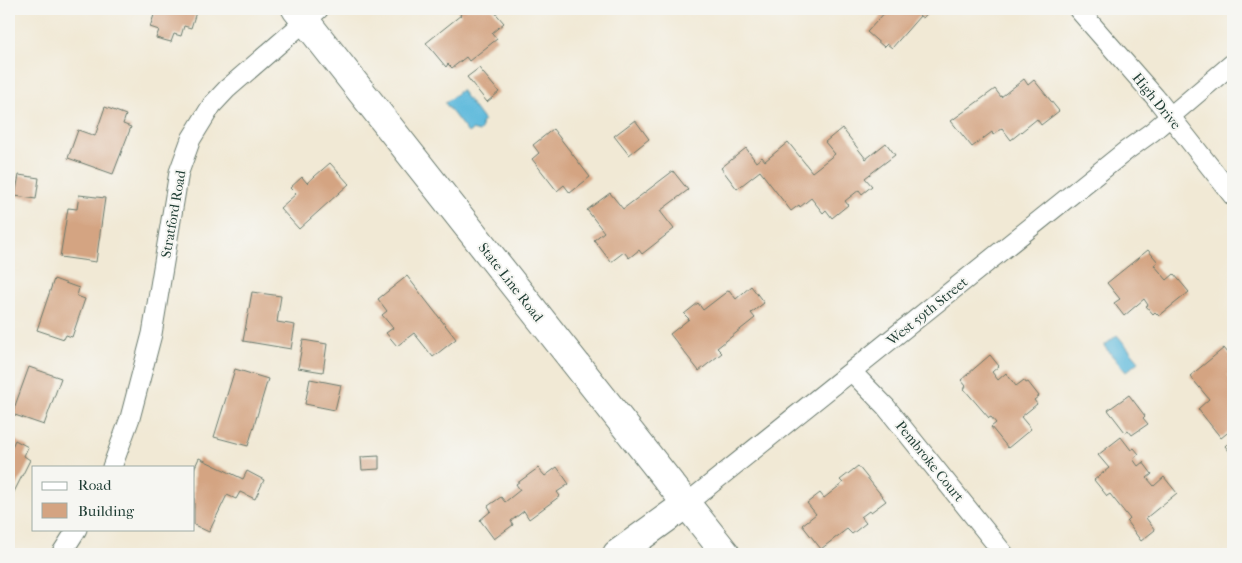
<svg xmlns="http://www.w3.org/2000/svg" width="1242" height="563" font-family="'IM FELL French Canon',serif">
<rect width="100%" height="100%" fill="#f6f6f2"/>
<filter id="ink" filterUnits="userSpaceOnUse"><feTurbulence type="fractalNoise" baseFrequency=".02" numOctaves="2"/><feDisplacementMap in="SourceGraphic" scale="10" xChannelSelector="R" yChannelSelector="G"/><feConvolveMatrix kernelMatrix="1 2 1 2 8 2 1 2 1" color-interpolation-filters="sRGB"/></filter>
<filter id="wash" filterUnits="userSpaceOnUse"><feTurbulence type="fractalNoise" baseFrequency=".0096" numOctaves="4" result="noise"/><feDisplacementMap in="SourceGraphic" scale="20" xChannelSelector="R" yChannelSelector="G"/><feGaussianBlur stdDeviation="1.12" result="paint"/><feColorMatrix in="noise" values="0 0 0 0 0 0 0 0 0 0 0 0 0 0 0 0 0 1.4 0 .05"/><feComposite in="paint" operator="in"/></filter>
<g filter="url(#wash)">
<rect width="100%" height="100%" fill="#f1e9d5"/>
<g fill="#5ebadc" stroke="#3e7c88">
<path d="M461,90L484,121L481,123L482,128L479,132L472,130L468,133L445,103Z"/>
<path d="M1117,335L1139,361L1126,372L1104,346Z"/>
</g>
<g id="blocks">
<g fill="#d4a482">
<path d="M156,9H197L191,28L184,26L181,36L174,34L171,42L156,38L159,30L150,27Z"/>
<path d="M456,9H492L504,23L492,33L497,39L469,61L466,57L452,68L448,64L446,67L426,43L461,15Z"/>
<path d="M888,9H931L923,18L920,16L892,48L887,44L884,47L867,32Z"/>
<path d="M479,68L499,92L487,102L467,77Z"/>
<path d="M1024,79L1028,85L1034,80L1059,111L1041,125L1037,119L1011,140L1002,128L993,135L992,132L972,147L951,121L995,89L1001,97Z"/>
<path d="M105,107L126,115L123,124L131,127L113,174L68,158L78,130L95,136Z"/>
<path d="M635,120L649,139L629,155L614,136Z"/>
<path d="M842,128L866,159L886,143L895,155L865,178L872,186L862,194L859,190L845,201L848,205L832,218L826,210L823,213L811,198L800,207L799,205L791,211L760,171L737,189L721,168L746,148L756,162L762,157L765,161L788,142L812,172L835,154L825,142Z"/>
<path d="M553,129L590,177L570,193L564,185L557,191L532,159L539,153L533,145Z"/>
<path d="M330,163L349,184L299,229L280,208L296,194L290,188L302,177L307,183Z"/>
<path d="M673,171L688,190L660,211L674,229L642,254L639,250L629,258L624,252L611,262L594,240L604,232L587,210L610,193L623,209Z"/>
<path d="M19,175L39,178L36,199L15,196Z"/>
<path d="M79,195L105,198L96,262L60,257L68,208L77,209Z"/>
<path d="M1148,250L1158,262L1154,265L1167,280L1174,274L1189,292L1159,316L1155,312L1153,314L1146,306L1148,305L1144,299L1124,316L1114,303L1120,299L1107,283Z"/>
<path d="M407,276L456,339L433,357L414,333L397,346L386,333L393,328L382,315L387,311L378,299Z"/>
<path d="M54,279L79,288L77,296L85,299L72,337L66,335L64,339L37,330Z"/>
<path d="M751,286L764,303L751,313L755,318L717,348L722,353L699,371L670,334L689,319L684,314L698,303L703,310L729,290L736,299Z"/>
<path d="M252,292L281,296L277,322L295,325L291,349L243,341Z"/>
<path d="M303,340L327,344L323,372L298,368Z"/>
<path d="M1224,348L1233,359V371L1227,376L1233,383V432L1231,430L1221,438L1198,409L1209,399L1190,376Z"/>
<path d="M990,355L999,366L992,372L998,380L1006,373L1016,386L1024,380L1026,383L1028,382L1039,396L1034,400L1037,404L1021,417L1031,429L1008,448L991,427L996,423L991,417L989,418L964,389L966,386L961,380Z"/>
<path d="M29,367L61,378L44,425L12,414Z"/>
<path d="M235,369L268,379L248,446L214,437Z"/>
<path d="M310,379L341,385L335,410L305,404Z"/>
<path d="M1129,395L1145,416L1143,418L1148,424L1132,435L1128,430L1125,432L1108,410Z"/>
<path d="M1121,437L1131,450L1134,448L1139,454L1133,459L1138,466L1143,462L1152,474L1147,478L1154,486L1164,477L1177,493L1146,518L1155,530L1141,541L1127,522L1130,519L1110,494L1107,496L1094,480L1109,468L1098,455Z"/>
<path d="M1233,438V456L1225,446Z"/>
<path d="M15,440L28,447L24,456L30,460L13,494L9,492V448L11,449Z"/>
<path d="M379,456V469L362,470L361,457Z"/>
<path d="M199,458L243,479L247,471L264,480L255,499L240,492L236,499L227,495L209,532L194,525V469Z"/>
<path d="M858,466L886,501L871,512L869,511L861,517L866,523L852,534L847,529L821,549L802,525L816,514L807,503L820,493L824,498L843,483L840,480Z"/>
<path d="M557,467L569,484L557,492L560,496L529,519L524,511L511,521L513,525L494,539L480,520L491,511L488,506L501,497L505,502L520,490L516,484L538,468L545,476Z"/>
</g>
</g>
</g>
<g filter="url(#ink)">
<use href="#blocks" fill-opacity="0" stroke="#68796c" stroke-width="1"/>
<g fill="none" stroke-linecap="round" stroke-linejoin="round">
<g stroke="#68796c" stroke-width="21">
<g id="street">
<path d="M1078,9L1155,97L1233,196"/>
<path d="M852,372L886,407L1004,554"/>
<path d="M112,467L130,418L152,334L179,172L191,139L212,105L227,89L319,9"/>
<path d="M686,504L1127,150L1152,132L1233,63"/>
<path d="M61,554L77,529"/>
</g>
</g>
<g stroke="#68796c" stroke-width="30">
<g id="secondary">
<path d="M296,9L726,554"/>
<path d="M617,554L686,504"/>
</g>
</g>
<use href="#street" stroke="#fff" stroke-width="19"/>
<use href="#secondary" stroke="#fff" stroke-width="28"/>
</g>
</g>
<g text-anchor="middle" stroke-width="4" stroke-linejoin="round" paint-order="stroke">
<g font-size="14" fill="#1f3d34" stroke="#f6f6f2">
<text transform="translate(1157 101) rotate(51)" y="5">High Drive</text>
<text transform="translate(173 214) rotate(-80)" y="5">Stratford Road</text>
<text transform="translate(511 282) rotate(52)" y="5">State Line Road</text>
<text transform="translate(927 311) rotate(-39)" y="5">West 59th Street</text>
<text transform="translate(930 461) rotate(51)" y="5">Pembroke Court</text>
</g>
</g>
<rect width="1242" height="563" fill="none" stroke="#f6f6f2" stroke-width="30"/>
<rect x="32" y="466" width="162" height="65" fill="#f6f6f2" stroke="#a0aca6"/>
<rect x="42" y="482" width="25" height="8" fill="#ffffff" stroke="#a0aca6"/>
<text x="78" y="490" font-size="15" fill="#1f3d34">Road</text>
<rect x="42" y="503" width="25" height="15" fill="#d4a482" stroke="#a0aca6"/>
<text x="78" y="516" font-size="15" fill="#1f3d34">Building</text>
</svg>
